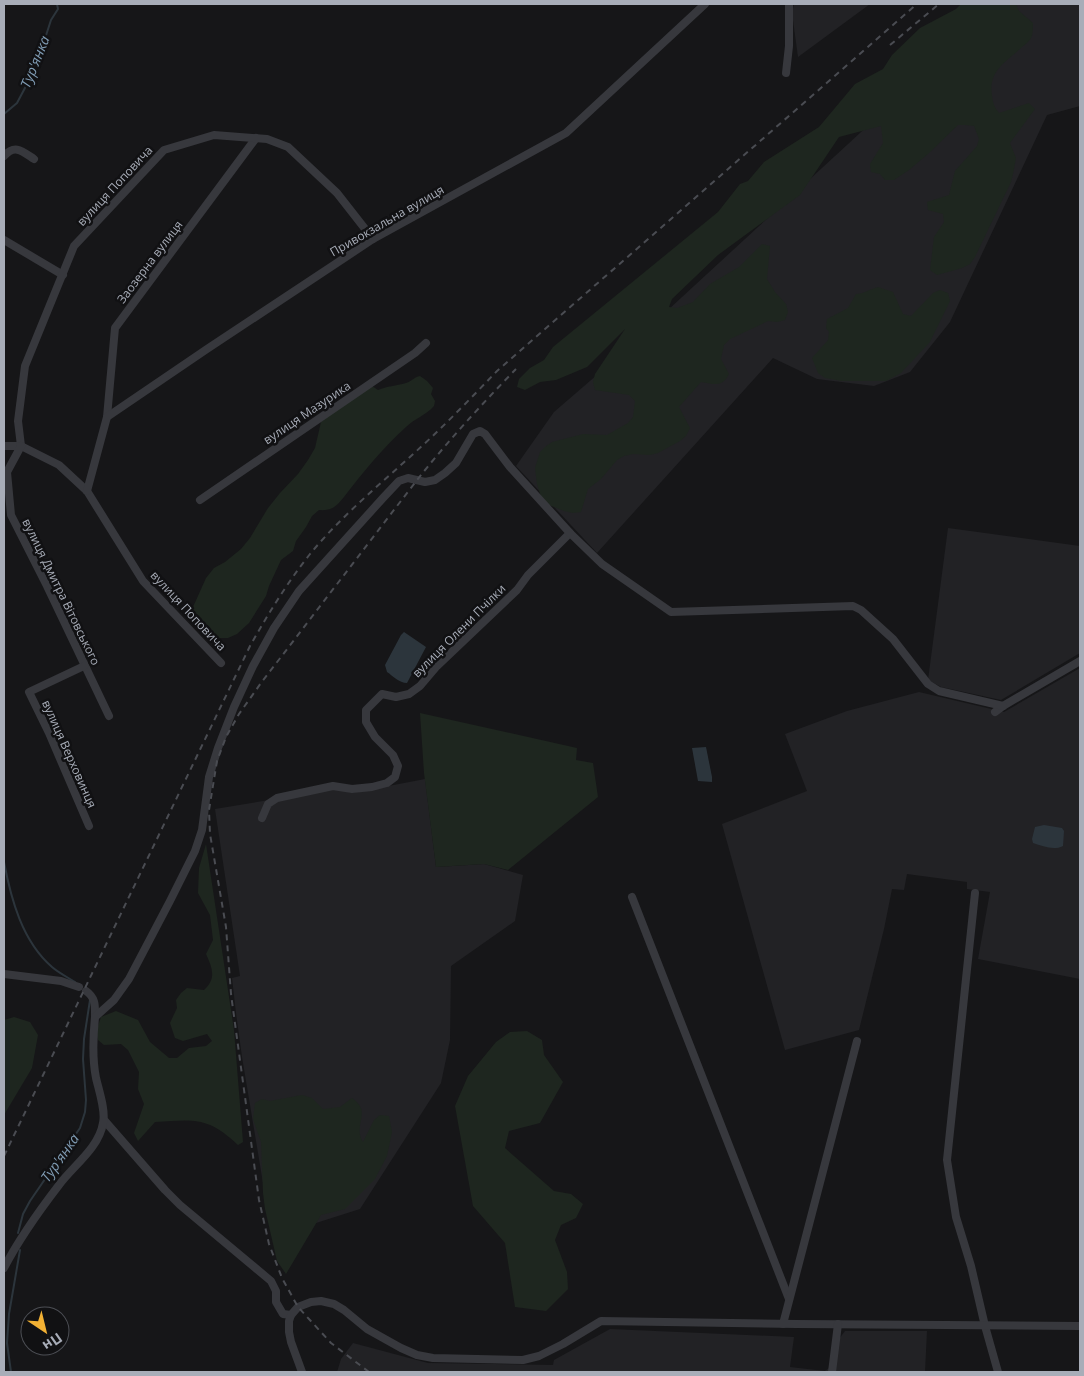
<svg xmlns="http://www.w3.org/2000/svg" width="1084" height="1376" font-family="'Open Sans',sans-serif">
<rect width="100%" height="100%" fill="#161618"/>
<g fill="#222225">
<path d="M794,4H870L798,57L792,13Z"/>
<path d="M1000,4H1080V106L1047,115L950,322L910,372L874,386L817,379L773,358L597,553L516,466L554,412L605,368Z"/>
<path d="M948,528L1080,546V653L1001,700L941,687L928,680Z"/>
<path d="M1080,668V979L978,959L990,892L967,889V882L907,874L904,890L892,889L884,929L859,1030L785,1050L722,824L807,791L785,734L847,711L919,692L1004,712Z"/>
<path d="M425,779L436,867L484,864L523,875L515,921L451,966L450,1040L441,1083L360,1209L272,1237L242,1057L236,1013L232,978L240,976L215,809L335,789L352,793Z"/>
<path d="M610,1329L794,1337L790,1367L825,1371L829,1368L839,1339L845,1331H927L925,1372H337L341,1359L353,1343L428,1363L553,1365L554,1360Z"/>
</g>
<g fill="#1e261f">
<path d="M961,4H1016L1019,11L1033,23C1033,28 1033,34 1031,38C1029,42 1023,46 1020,49C1004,63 988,72 992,96C993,103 994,107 999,113L1029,103L1035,109L1010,143L1016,158L1013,174L1011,182L975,257L970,264L962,268L937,275L930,270L934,237L944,222L943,214L928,210L927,202L949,195L955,171L977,146L979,139L974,126L965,125H958L928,154L909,170L894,180H885L880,174L871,172L870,164L883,143L881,126L839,137L800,195L718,255L672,299L669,307L677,308L693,302L710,284L739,267L762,244L770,246L767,279L775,292L786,304L788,312L785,320L777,322L768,321L730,339L724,345L721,359L729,374C722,388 714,384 701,382L679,407L690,428L686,436L680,441L658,453L650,455L633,454L624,456L617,460L601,479L588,489L581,512L573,513L564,511L549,505L542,500L537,484L535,468L540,452L545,447L552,442L583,434L607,435L628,423L633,417L635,401L629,395L595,390L593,382L595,374L625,329L587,367L556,380L540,382L525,390L517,387L519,379L530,368L544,360L553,347L718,212L740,184L748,181L764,162L819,127L855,84L883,69L892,55L920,28L956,9Z"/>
<path d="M878,287L893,292L903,314L911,316L933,293L940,290L948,293L950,301L930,342L901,373L886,381H842L825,378L818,373L812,358L828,340L829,332L826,328L827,319L848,308L856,294C864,294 870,289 878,287Z"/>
<path d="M420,376L427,381L433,388L431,394L435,401L434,406C426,415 414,419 406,427C383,448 363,472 344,497C336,507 331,511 319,510L312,516L306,527L296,541L293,551L281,560L269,586L266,596L249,623L237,634L228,638H217L189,616L206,578L214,568L225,562L241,549L250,538L268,508L280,493L298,474L308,460L315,448L321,422L369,384L378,390C387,386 396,386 406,383C412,381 414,377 420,376Z"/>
<path d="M420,713L577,748L576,760L593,763L598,797L508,870L484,864L436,867L424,773Z"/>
<path d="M206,844L234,1030L243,1142L238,1145C207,1116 194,1120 155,1122L138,1141L134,1133L144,1104L138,1089L139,1072L128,1050L121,1044L104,1045L98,1040L96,1032L101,1017L116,1011L138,1020L150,1042L169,1058H177L189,1048L206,1046L212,1041L207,1034L183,1041L175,1038L170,1023L177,1008L176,1000L181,993L187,988L204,990C217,979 212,967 206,954L213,940L210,915L198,893L199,868Z"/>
<path d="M14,1017L30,1022L38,1035L32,1068L4,1115V1020Z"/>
<path d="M527,1031L542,1040L544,1055L563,1082L540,1123L509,1131L505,1148L554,1191L571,1194L583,1204L576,1218L561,1225L555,1240L567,1272L568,1289L546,1311L515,1307L505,1243L473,1206L455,1106L468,1076L496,1042L510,1032Z"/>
<path d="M302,1095L312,1098L323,1109L340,1107L352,1098C373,1113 352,1124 363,1142L374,1120L380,1115L389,1116L392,1132L387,1156L375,1179L345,1209L321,1215L286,1274L277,1261L265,1209L263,1193L261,1142L253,1119L255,1103L262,1099L270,1101Z"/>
</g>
<g fill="#2c353c">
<path d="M404,632L426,647L407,683C399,683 393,676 387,672L385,665L401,635Z"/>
<path d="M706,747L712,777V782L698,781L692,748Z"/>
<path d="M1044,825L1062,828L1064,831L1063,846C1053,851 1043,846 1033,843L1032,839L1035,827Z"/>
</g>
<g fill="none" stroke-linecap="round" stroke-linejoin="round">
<g stroke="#2c353c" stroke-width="2">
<path d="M4,114L17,103L26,86L32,70L39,57L51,20L58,9L57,4"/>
<path d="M4,862C11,899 22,941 52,967C59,973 67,977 75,982"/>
<path d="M18,1233L23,1214L30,1201L80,1128L85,1112L86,1100L83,1059L84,1039L90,1000"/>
<path d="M11,1372L7,1343L9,1314L20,1250"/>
</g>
<g stroke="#37383d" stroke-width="8">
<path d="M786,73L789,46V4"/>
<path d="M4,156C15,144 22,151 34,159"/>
<path d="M4,240L63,275"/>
<path d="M107,417L115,328L256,138"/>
<path d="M4,446H21L59,465L87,491L143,581L221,663"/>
<path d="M21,446L18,421L25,366L74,246L164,150L214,135L267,139L288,147L337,193L373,239"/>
<path d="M21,446L7,472L11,515L47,586L109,716"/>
<path d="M87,491L107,417L207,349L373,239L566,133L705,4"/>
<path d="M200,500L415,353L426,343"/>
<path d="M84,666L29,692L49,733L89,826"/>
<path d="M995,712L1003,706L1080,661"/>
<path d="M262,818L268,804L277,798L333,786L352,789L372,787L387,783L395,777L398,766L393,755L375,737L366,722V710L382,694L396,697L409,694L420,686L437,666L517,590L528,575L570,533"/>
<path d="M975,893L947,1160L956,1217L971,1266L985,1326L998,1372"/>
<path d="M632,897L789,1299"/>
<path d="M4,974L61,981L79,987"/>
<path d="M86,991C96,998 95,1006 95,1017"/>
<path d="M104,1120L165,1190L180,1205L271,1281L276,1291V1302L283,1314L291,1315"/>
<path d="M4,1268C19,1239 39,1211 59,1185C73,1166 99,1148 103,1123C106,1111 99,1091 96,1078C92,1058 93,1037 95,1017L114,1000L129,979L170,901L195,851L202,830L209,777L218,748L234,707L253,666L274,628L299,591L383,498L399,481L408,478L425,482L435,480L445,473L456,463L473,434L480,431L485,434L510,467L570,533L602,564L671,612L853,606L861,610L893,639L928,684L939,691L1003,706"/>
<path d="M783,1324L857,1041"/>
<path d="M302,1372L291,1342L289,1332V1321L291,1315L298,1307L311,1302L321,1301L334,1304L344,1310L367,1329L401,1348L417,1355L433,1358L523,1360L539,1356L563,1344L601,1321L797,1324L1080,1326"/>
<path d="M832,1372L838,1324"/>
</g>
<g stroke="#4a4c52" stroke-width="2" stroke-dasharray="6 5" stroke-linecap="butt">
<path d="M890,45L939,4"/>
<path d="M4,1156L250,646C268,614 287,583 310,554C343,514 384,481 422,446C448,422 473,396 497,371L917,4"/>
<path d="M369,1372L331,1343L298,1307L282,1278L269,1244L259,1200L231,994L226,927L210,834L209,810L217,761L226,737L239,714L261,683L417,480C448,441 481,405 516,369"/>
</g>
</g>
<g text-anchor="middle" stroke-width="5" stroke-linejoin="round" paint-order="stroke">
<g font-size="12" fill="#a8adb8" stroke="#111113">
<text transform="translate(115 186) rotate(-47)" y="4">вулиця Поповича</text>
<text transform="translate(387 221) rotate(-30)" y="4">Привокзальна вулиця</text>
<text transform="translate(150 262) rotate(-53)" y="4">Заозерна вулиця</text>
<text transform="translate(307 413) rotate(-34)" y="4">вулиця Мазурика</text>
<text transform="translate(61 592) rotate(64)" y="4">вулиця Дмитра Вітовського</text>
<text transform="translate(188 611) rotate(47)" y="4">вулиця Поповича</text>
<text transform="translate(459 631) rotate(-45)" y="4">вулиця Олени Пчілки</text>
<text transform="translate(69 754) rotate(66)" y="4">вулиця Верховинця</text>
</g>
<g font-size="14" font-style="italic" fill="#7f9bb3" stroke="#111113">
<text transform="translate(35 62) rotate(-68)" y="5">Тур'янка</text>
<text transform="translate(60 1158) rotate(-55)" y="5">Тур'янка</text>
</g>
</g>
<rect width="1084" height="1376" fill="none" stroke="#a8adb8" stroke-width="10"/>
<g transform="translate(45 1331) rotate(145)"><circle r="24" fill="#111113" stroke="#4d4f55"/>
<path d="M0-4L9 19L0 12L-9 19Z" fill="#f2b134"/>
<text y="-8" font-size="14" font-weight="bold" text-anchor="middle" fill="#a8adb8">Пн</text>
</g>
</svg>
